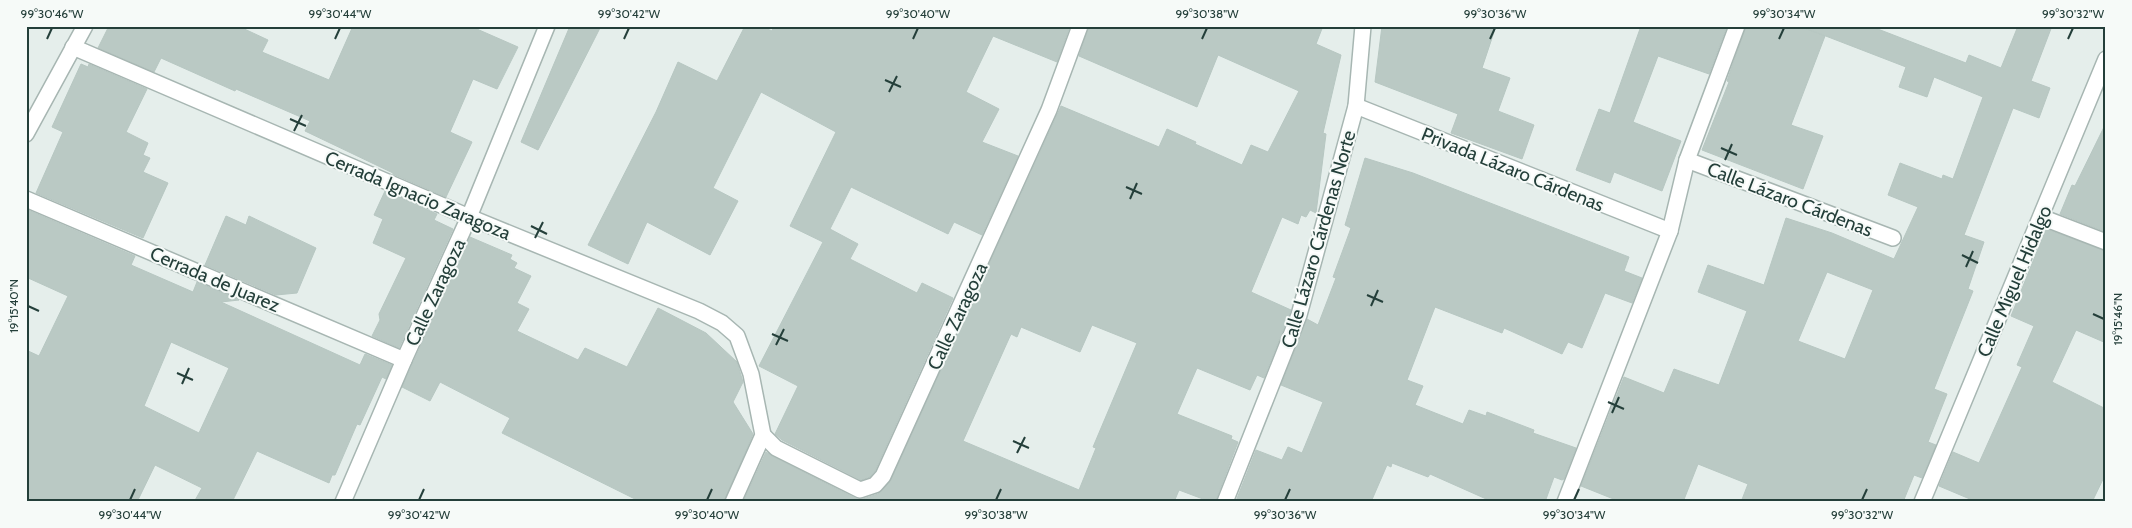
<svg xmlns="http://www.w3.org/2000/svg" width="2132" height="528" font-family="Cabin,sans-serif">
<rect width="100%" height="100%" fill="#e5eeeb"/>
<g fill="#bac9c4" stroke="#b7c7c2" fill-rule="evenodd">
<path d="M109,26H238L268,40L262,52L329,80L353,26H470L518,47L497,89L473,79L450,132L472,142L446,197L393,174V173L305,131L310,121L236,89L235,91L161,58L154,72L98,48Z"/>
<path d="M570,26H601L538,150L521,142Z"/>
<path d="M745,26H761L772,31L774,26H1070L1057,62L993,36L966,92L999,109L982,142L1018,156L982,235L954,222L948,234L851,187L830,229L858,244L850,259L917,293L922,283L953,298L875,471L870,477L861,480L782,440L775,434L798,386L759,366L823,242L790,226L836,132L761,92L713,188L738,201L710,255L647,222L628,264L588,245L656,112L678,62L717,81Z"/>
<path d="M1089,26H1323L1316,44L1341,55L1323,133L1326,134L1316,213L1310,210L1306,217L1301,215L1298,224L1282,217L1251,292L1291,310L1264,378L1257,375L1250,390L1197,368L1177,414L1232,436L1231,439L1238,442L1216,500L1203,499L1179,490L1174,502H743L766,452L772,456L857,499H863L878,494L890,482L1061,106L1159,147L1167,129L1196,142L1195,144L1242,165L1251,145L1268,152L1299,91L1218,55L1197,107L1079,56ZM1092,325L1137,343L1093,447L1096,448L1079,490L963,441L1011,334L1017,337L1021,327L1080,352Z"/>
<path d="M1382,26H1496L1482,68L1510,78L1498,111L1534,125L1522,159L1451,133L1458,114L1375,82Z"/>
<path d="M1641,26H1727L1709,74L1658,56L1633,122L1681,141L1662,191L1614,172L1610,183L1576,170L1599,109L1610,113Z"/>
<path d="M1746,26H1799L1825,36L1791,125L1823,136L1803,189L1702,150L1729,82L1727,81Z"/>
<path d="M1805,26H1870L1966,63L1969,55L2001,68L2018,26H2052L2031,81L2050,88L2039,118L2013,108L1964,235L1984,242L1968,289L1973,291L1934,389L1947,394L1928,442L1936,445L1922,478L1914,475L1903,502H1741L1748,484L1698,464L1683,502H1621L1581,486L1624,377L1664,393L1674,369L1719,385L1747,311L1698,292L1708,265L1764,285L1786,218L1832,233L1894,259L1918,207L1888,195L1900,163L1942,179L1943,175L1953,179L1983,97L1934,77L1927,97L1899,87L1906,67L1805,28ZM1827,272L1873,290L1845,359L1798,341Z"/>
<path d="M81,64L88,67L89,64L147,89L126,132L148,143L143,155L150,158L143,172L168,183L143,238L36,193L63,132L52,127Z"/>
<path d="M2106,123V232L2060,214L2072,185L2075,186Z"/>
<path d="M1365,158L1413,173L1629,257L1624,271L1642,278L1632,303L1605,293L1582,348L1568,342L1562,354L1504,328L1502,333L1435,307L1407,380L1423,386L1415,405L1463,424L1469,410L1486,416L1487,412L1534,430L1533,433L1576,448L1564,479L1562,480L1554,477L1545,502H1493L1430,474L1428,477L1392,463L1391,467L1387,465L1371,502L1236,501L1256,450L1282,460L1288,447L1302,453L1323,402L1281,385L1307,319L1318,325L1336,278L1333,277L1351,228L1345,225Z"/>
<path d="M385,191L437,214L434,220L453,229L399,348L372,336L380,320L379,314L406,258L373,243L383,219L374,215Z"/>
<path d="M28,210L135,256L131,265L193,292L197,282L239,300L221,302L360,365L365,354L392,365L386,379L382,377L360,425L357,424L335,475H332L329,483L257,451L232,502H194L202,488L155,465L137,502H26V350L39,356L68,296L26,277ZM171,342L229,368L199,433L144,406Z"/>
<path d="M226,216L246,225L249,216L316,248L297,293L276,295L205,265Z"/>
<path d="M2046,229L2106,251V343L2076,330L2052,382L2106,409V473L2092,502H1977L1939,486L1953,452L1979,463L2022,367L2017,365L2034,326L2011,316Z"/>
<path d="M470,237L512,255L510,259L517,263L514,268L531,276L517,303L529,309L517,331L578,360L585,348L627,367L658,308L706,333L737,362L743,382L733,402L753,434L724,502H641L502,433L510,418L440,382L430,401L402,387Z"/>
</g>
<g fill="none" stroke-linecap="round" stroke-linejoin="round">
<g stroke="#a7b6b2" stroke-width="18">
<path id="lane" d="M763,435L776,448L860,490L875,485L883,476L1049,110L1080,26"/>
</g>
<g stroke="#a7b6b2" stroke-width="18">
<g id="street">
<path d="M73,47L469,217L699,311L722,323L737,336L751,374L763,435L733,502"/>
<path d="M1356,106L1670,231"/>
<path d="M26,134L85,26"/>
<path d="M1687,160L1893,238"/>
<path d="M26,199L404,360"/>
<path d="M2041,217L2106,242"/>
<path d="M343,502L404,360L469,217L547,26"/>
<path d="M1225,502L1299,315L1356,106L1363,26"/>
<path d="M1565,502L1670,231L1687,160L1737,26"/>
<path d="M1922,502L2106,59"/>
</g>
</g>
<use href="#lane" stroke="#fff" stroke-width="15"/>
<use href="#street" stroke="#fff" stroke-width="15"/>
</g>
<path fill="none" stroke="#243f3a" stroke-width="2" d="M47,39L52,28M335,39L340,28M624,39L629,28M913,39L918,28M1202,39L1207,28M1490,39L1495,28M1779,39L1784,28M2068,39L2073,28M885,80L901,87M889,92L897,76M290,119L306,126M294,131L302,115M1721,148L1737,155M1725,160L1732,144M1126,187L1142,194M1130,199L1137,183M531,226L547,234M535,238L543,222M1962,255L1978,263M1966,267L1973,251M1367,295L1383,302M28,306L39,311M1371,306L1378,290M2093,314L2104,319M772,334L788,341M776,345L784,329M177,373L193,380M182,384L189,368M1608,402L1624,409M1612,413L1619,397M1013,441L1029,448M1017,453L1025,437M130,500L135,489M419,500L424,489M707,500L712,489M996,500L1001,489M1285,500L1290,489M1574,500L1579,489M1862,500L1867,489"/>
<g text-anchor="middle" stroke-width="4" stroke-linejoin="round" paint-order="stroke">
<g font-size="19" fill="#243f3a" stroke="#f6faf8">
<text transform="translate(1513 169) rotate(22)" y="7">Privada Lázaro Cárdenas</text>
<text transform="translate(418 195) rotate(23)" y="7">Cerrada Ignacio Zaragoza</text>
<text transform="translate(1790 199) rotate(21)" y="7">Calle Lázaro Cárdenas</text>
<text transform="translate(1318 239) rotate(-74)" y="7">Calle Lázaro Cárdenas Norte</text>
<text transform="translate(215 279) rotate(23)" y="7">Cerrada de Juarez</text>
<text transform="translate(2014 281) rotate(-67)" y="7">Calle Miguel Hidalgo</text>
<text transform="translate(435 292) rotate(-65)" y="7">Calle Zaragoza</text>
<text transform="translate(957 316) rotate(-65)" y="7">Calle Zaragoza</text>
</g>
</g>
<rect width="2132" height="528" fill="none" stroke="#f6faf8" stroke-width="55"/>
<rect x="28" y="28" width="2076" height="472" fill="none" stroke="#243f3a" stroke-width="2"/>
<g font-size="12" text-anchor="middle" fill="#243f3a">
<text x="52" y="18">99°30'46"W</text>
<text x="340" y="18">99°30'44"W</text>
<text x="629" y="18">99°30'42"W</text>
<text x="918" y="18">99°30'40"W</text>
<text x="1207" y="18">99°30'38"W</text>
<text x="1495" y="18">99°30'36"W</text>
<text x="1784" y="18">99°30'34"W</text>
<text x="2073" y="18">99°30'32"W</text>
<text transform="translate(14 306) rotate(-90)" y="4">19°15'40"N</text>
<text transform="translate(2118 319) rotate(-90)" y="4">19°15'46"N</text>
<text x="130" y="519">99°30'44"W</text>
<text x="419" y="519">99°30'42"W</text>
<text x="707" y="519">99°30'40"W</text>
<text x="996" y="519">99°30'38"W</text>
<text x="1285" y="519">99°30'36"W</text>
<text x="1574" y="519">99°30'34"W</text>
<text x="1862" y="519">99°30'32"W</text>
</g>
</svg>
